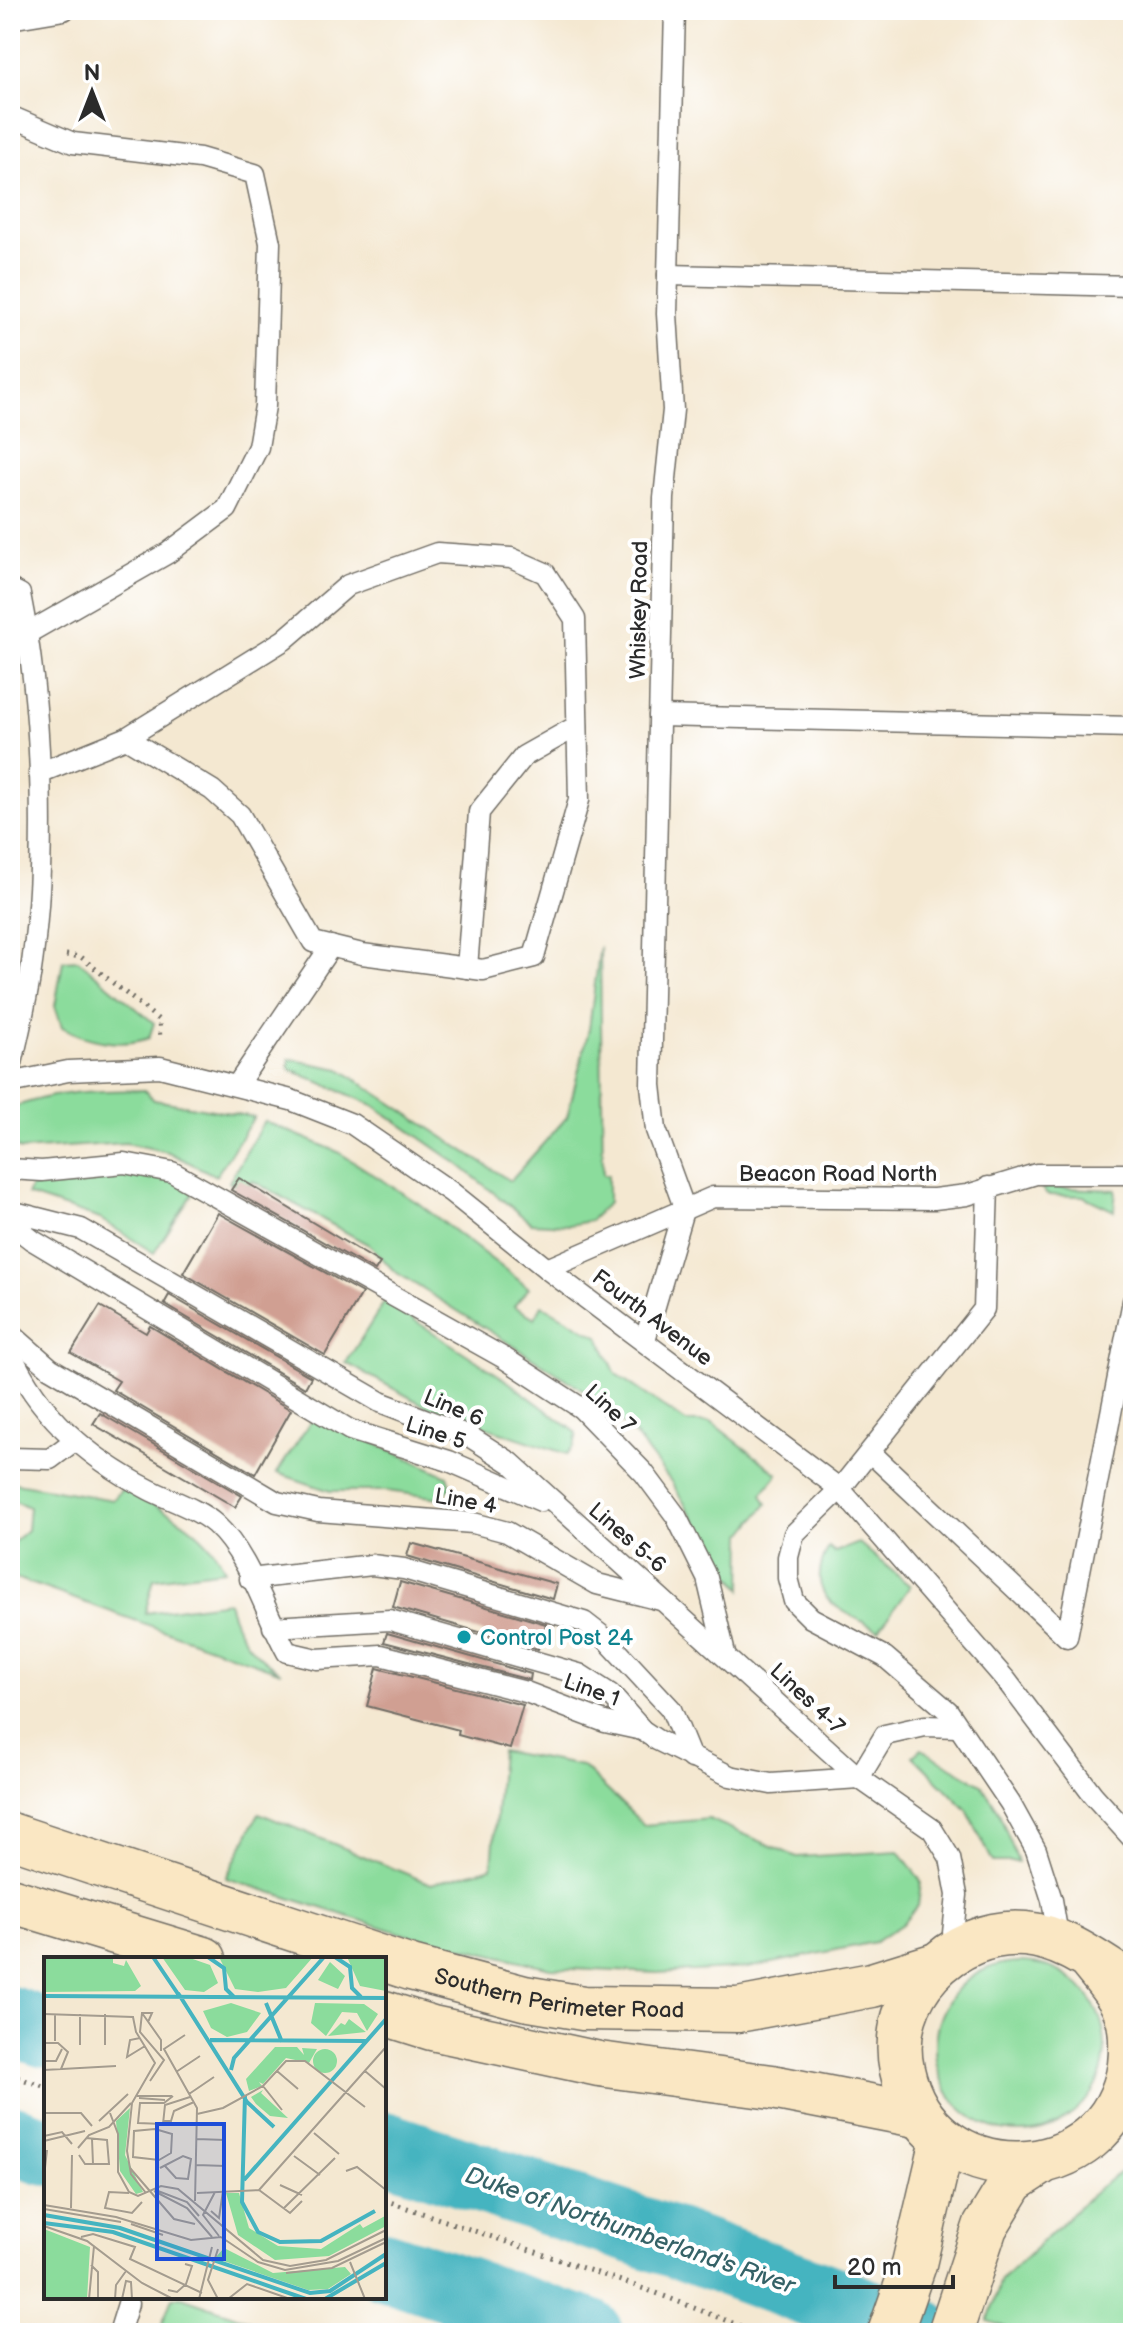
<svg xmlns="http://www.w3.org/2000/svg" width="1143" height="2343" font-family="'Balsamiq Sans',sans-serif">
<rect width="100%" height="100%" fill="#fff"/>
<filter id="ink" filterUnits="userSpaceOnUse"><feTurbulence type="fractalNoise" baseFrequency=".0125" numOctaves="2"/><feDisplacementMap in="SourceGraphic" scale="16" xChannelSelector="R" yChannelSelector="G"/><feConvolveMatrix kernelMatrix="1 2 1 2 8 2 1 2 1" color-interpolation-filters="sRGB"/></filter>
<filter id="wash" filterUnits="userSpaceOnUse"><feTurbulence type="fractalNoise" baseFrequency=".006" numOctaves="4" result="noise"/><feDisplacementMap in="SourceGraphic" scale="32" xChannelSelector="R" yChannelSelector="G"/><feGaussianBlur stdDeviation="1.8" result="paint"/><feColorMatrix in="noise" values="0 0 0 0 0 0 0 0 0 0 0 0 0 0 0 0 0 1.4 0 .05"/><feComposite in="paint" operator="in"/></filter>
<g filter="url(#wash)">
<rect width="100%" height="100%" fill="#f4e8d1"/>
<g fill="#8bdc9c" stroke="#5b8464" stroke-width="2">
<path d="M600,946L603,1175H608V1203L590,1221L569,1225L531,1223L458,1164L373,1105L289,1069V1059L340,1069L510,1181L567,1117L589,1029Z"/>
<path d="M78,960L154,1023L149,1038C121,1048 87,1041 62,1027L55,1006L63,961Z"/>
<path d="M144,1090L154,1100L254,1117L216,1176L168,1152L126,1143L21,1150L10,1144V1109C52,1090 99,1091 144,1090Z"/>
<path d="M264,1121L338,1152L418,1203L529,1288L514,1306L535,1318L542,1305L599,1337L616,1374L686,1422H711L778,1474L762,1494L767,1504L743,1534L742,1589L722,1565L672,1483L634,1434L590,1394L394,1271L371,1246L253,1181L245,1189L229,1182Z"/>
<path d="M112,1170L146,1172L196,1188L154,1253L100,1219L27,1195L31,1187Z"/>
<path d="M1041,1187L1116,1190L1114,1211L1083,1196L1047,1195Z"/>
<path d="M385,1301L506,1380L577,1433L574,1446L567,1454L431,1409L346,1363Z"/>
<path d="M315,1415L447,1476L451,1488L440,1498L386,1491H330L277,1473Z"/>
<path d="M10,1482L113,1500L123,1488C163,1510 206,1527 225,1570L154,1579L145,1613L228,1602C236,1634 253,1655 281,1672L10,1576V1545L27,1530L29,1507L10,1499Z"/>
<path d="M859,1543L910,1586L879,1630C841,1610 801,1598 829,1547L835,1552Z"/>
<path d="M921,1749L981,1784L998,1810L1018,1862H993L967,1810L913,1756Z"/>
<path d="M501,1751L582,1766L644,1825L709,1819L797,1857L899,1851L921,1881L918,1906L902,1924L875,1942L748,1968L657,1973L551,1968L404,1934L226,1878L259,1813L431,1884L492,1867Z"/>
<circle cx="1020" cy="2047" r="85"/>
<path d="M1133,2164V2333H1021L988,2321L1001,2280L1100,2187Z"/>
<path d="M172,2297H182L285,2333H159Z"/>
</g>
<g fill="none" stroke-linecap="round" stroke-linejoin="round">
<g stroke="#45b4c0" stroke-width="70">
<path d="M10,2021L46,2033"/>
<path d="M10,2139L46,2151"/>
<path d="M384,2146L684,2246L921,2333"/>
<path d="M384,2265L588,2333"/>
</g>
</g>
<g id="blocks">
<g fill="#d09f92">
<path d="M239,1178L380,1263L375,1271L231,1190Z"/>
<path d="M218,1213L362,1293L325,1355L183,1273Z"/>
<path d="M169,1295L311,1377L305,1388L164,1304Z"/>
<path d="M100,1306L146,1333L150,1326L291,1410L255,1474L113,1390L119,1381L71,1353Z"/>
<path d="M100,1413L242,1496L235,1507L93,1424Z"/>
<path d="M411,1543L557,1584L553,1599L407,1556Z"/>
<path d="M400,1582L546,1624L538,1649L393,1607Z"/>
<path d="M387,1633L531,1674L530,1680L384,1642Z"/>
<path d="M377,1668L523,1705L510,1749L458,1735L459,1730L367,1706Z"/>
</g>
</g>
</g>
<g filter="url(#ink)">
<use href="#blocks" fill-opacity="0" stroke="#716d65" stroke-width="2"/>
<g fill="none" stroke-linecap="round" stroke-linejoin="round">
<g stroke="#716d65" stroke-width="23">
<g id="lane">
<path d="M675,10L667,314L673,410L664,498L651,1085L656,1130L684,1207"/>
<path d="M10,19L64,10"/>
<path d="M10,116L73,143L200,158L255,174L270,243L265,406L258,447L227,509L168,553L28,633"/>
<path d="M668,275L1133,286"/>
<path d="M10,589L20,594C43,709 48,861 30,977C25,1009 17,1041 10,1072"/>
<path d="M659,716L1133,727"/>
<path d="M39,773L126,738L284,640L348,585L437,553L511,558L545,573L575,619L579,800L534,957L483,970L362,954L313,942L240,815L212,790L126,738"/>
<path d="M467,968L479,812L524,756L577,726"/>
<path d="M10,1083L68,1071L160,1067L291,1100L352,1124L451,1192L547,1269L840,1489L1006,1680L1093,1795L1133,1839"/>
<path d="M237,1085L331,946"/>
<path d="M10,1169L42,1171L124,1163L172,1172L504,1358L581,1408L644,1473L676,1516L707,1578L725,1654"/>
<path d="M988,1187L984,1309L840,1489L794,1534L788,1557V1578L794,1601L811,1618L885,1657L948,1711L1010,1803L1036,1850L1052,1900L1059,1942"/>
<path d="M10,1211L81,1229L380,1402L469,1436L511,1463L859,1778L932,1829L950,1858L957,1895L951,1952"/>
<path d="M10,1223L32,1240L350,1430L449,1461L541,1501"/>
<path d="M547,1269L713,1197L934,1199L967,1195L1036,1174H1133"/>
<path d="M10,1333L50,1368L277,1502L318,1511L473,1523L507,1532L597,1584L661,1600"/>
<path d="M645,1340L684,1207"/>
<path d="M10,1351C38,1415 88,1458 150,1490C170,1500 198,1509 215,1524C250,1556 264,1611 287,1652L317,1659L381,1655L526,1692L605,1722L642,1730"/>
<path d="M870,1452L1067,1637L1133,1301"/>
<path d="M10,1458L50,1459L74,1441"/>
<path d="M250,1579L372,1565L404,1569L584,1622L606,1639L671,1709L691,1758"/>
<path d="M273,1627L390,1620L579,1674L610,1694L642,1730L657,1740L730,1776L771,1784L859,1778"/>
<path d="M859,1778L885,1735L925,1726L958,1727"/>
<path d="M119,2333L128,2304"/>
</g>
</g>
<g stroke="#716d65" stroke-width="47">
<g id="secondary">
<path id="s1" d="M10,1835L411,1968L524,1998L583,2008L738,2010L872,1985L933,1966"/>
<path d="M10,1900L204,1959"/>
<path d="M1091,1961C1102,1975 1116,1990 1123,2005C1132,2022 1132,2046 1130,2065C1110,2194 929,2197 902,2070C886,1997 952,1928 1025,1934C1065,1937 1100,1966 1133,1986"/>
<path d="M384,2013L432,2028L599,2064L772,2087L921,2116"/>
<path d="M890,2333L914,2264L943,2140"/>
<path d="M950,2333L985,2227L1013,2181L1039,2164"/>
</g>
</g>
<g stroke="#716d65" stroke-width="5" stroke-dasharray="2 6" stroke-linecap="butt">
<path d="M66,955L81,957L159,1020L160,1040"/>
<path d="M10,2075L46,2087"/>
<path d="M384,2200L656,2293L758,2333"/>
</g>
<use href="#lane" stroke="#fff" stroke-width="20"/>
<use href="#secondary" stroke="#fae7c3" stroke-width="44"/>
</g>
</g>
<circle fill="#0f9aa8" stroke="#fff" stroke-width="3" cx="464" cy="1637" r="8"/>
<g text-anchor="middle" stroke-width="8" stroke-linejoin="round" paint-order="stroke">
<g font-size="22" fill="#2b2b2b" stroke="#fff">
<text transform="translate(638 610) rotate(-89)" y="8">Whiskey Road</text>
<text x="838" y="1181">Beacon Road North</text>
<text transform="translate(653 1317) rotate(37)" y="8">Fourth Avenue</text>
<text transform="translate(454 1407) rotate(23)" y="8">Line 6</text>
<text transform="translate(611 1408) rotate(43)" y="8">Line 7</text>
<text transform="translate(436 1432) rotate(18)" y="8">Line 5</text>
<text transform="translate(466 1500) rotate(10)" y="8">Line 4</text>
<text transform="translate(628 1537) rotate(41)" y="8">Lines 5-6</text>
<text transform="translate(592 1689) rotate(20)" y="8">Line 1</text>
<text transform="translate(808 1698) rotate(43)" y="8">Lines 4-7</text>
<text dy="8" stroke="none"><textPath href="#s1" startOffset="574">Southern Perimeter Road</textPath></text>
</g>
<g font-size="22" fill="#0d838f" stroke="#fff" text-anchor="start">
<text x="480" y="1645">Control Post 24</text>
</g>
<g font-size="24" font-style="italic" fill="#356267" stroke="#fff">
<text transform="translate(630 2230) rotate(19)" y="8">Duke of Northumberland's River</text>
</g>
</g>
<g transform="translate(44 1957)">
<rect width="342" height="342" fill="#f4e8d1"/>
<path d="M0,0H69V6L80,9L82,3L97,29L91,34L0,35ZM118,0H143L166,8L174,26L160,35L141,33ZM175,0H269L242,31L214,35L191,32ZM303,0H342V34L316,29ZM286,5L301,19L294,32L274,23ZM187,46L217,56L203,75L183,80L167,71L159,54ZM271,46L320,47L334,57L323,74L313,56L298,55L282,79L267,66ZM305,62L322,75L284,79L297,66L301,68ZM231,90H253L260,98L258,91L273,92L265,106L242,101L219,127L215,125L218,129L205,134L202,122ZM269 104a12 12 0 1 1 24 0a12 12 0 1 1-24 0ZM219,133L217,136L244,161L226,159L212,147L207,140ZM86,151L81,198L99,235L92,237L76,214L72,164ZM182,236H195L205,271L234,289L277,292L316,267L319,271L341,259L342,269L285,299L231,303L194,278ZM0,272L46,290L43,342H0ZM180,291L229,316L301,310L307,317L284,332L264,333L171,301Z" fill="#8bdc9c"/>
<path fill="none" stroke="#45b4c0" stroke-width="4" d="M109,0L134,37M164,0L180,11L182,32L190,40M291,0L306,10L308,31L317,40M134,36L203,145L230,170M0,39L342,41M222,46L238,85M166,83L322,84M187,113L190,101L280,0M201,138L198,245L214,275L236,285L277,284L331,254M200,223L342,62M0,258L76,271L266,336L286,334L342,297M0,266L69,275L262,342M281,342L342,306"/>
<path fill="none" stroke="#a49c8f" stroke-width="2" d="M98,56L117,83V94M0,57L89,60L92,75L111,106L88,146L83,194L87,217L102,236M11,57V84M104,65L108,56H98L96,75L120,103L106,124M141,78L120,92L153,151L151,244M96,81L86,83L83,100L101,89M0,86H14L24,95L17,112M36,88V57M61,88V57M0,104H12L18,92M0,113L72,109M233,114L254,132M321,114L342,132M132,115L156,99M219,129L238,153M145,137L170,120M93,139H128M129,139L120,146H96L94,166L119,167L121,148L146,140M95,141L121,143M0,156H37L48,169M66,156L74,177V215L85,235L94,239L117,229L134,232L219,303L246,309L282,303L342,273M153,157L179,151L219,129L242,104H261L321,150M55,164L84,137M119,164H127L130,154L150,145M111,172L128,177L127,196L115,203L89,200L90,174ZM270,176L295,197M0,179L18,175L28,187M48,182L49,207M152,182L182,183M0,184L41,174M34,191L45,178L65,170L87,146M35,198L41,207H65L63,183L42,181M250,199L276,218M152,208L182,209M86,211L130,262L151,267M116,211L139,199L147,202L144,222L132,221L121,209M302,214L313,210L342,233M0,220L3,193M236,228L258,238M215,233L342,90M110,234L143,251L168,280M114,234L143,245L155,259M171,235L159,258L175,279M85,236L65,235L61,251L88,256L98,245M153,236L215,233L246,256L258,244M0,248L72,260L147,283L177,280M27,251L28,198M240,251L291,201M0,252L77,265M167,254L175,261L179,234M87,267L119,278M0,269L43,284L98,326L129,342M37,280L49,277L91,290L86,302L158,336M177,280L214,305L241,313L294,304L342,281M174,292L164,323L174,342M306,305L321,342M47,308L54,315V342M242,316L288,311L342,285M124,333L133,335L142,327L148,309L141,307M45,342L50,289M71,342L72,328L82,314M78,342L82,324L87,325L88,342M155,342L168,290M184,342L203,327L246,342"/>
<path fill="#1d4ed8" fill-opacity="0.15" stroke="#1d4ed8" stroke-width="4" d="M113,167H180V302H113Z"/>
<rect width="342" height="342" fill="none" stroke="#2b2b2b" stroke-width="4"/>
</g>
<rect width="1143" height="2343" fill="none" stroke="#fff" stroke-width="40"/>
<g transform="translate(92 92)" stroke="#ffffff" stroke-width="6" paint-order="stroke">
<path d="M0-6L14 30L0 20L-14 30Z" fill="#2b2b2b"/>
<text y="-12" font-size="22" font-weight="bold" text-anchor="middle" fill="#2b2b2b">N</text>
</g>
<path d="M835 2275v12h118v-12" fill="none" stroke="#2b2b2b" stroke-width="4"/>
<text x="847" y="2275" font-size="24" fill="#2b2b2b" stroke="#ffffff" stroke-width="6" paint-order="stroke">20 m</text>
</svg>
